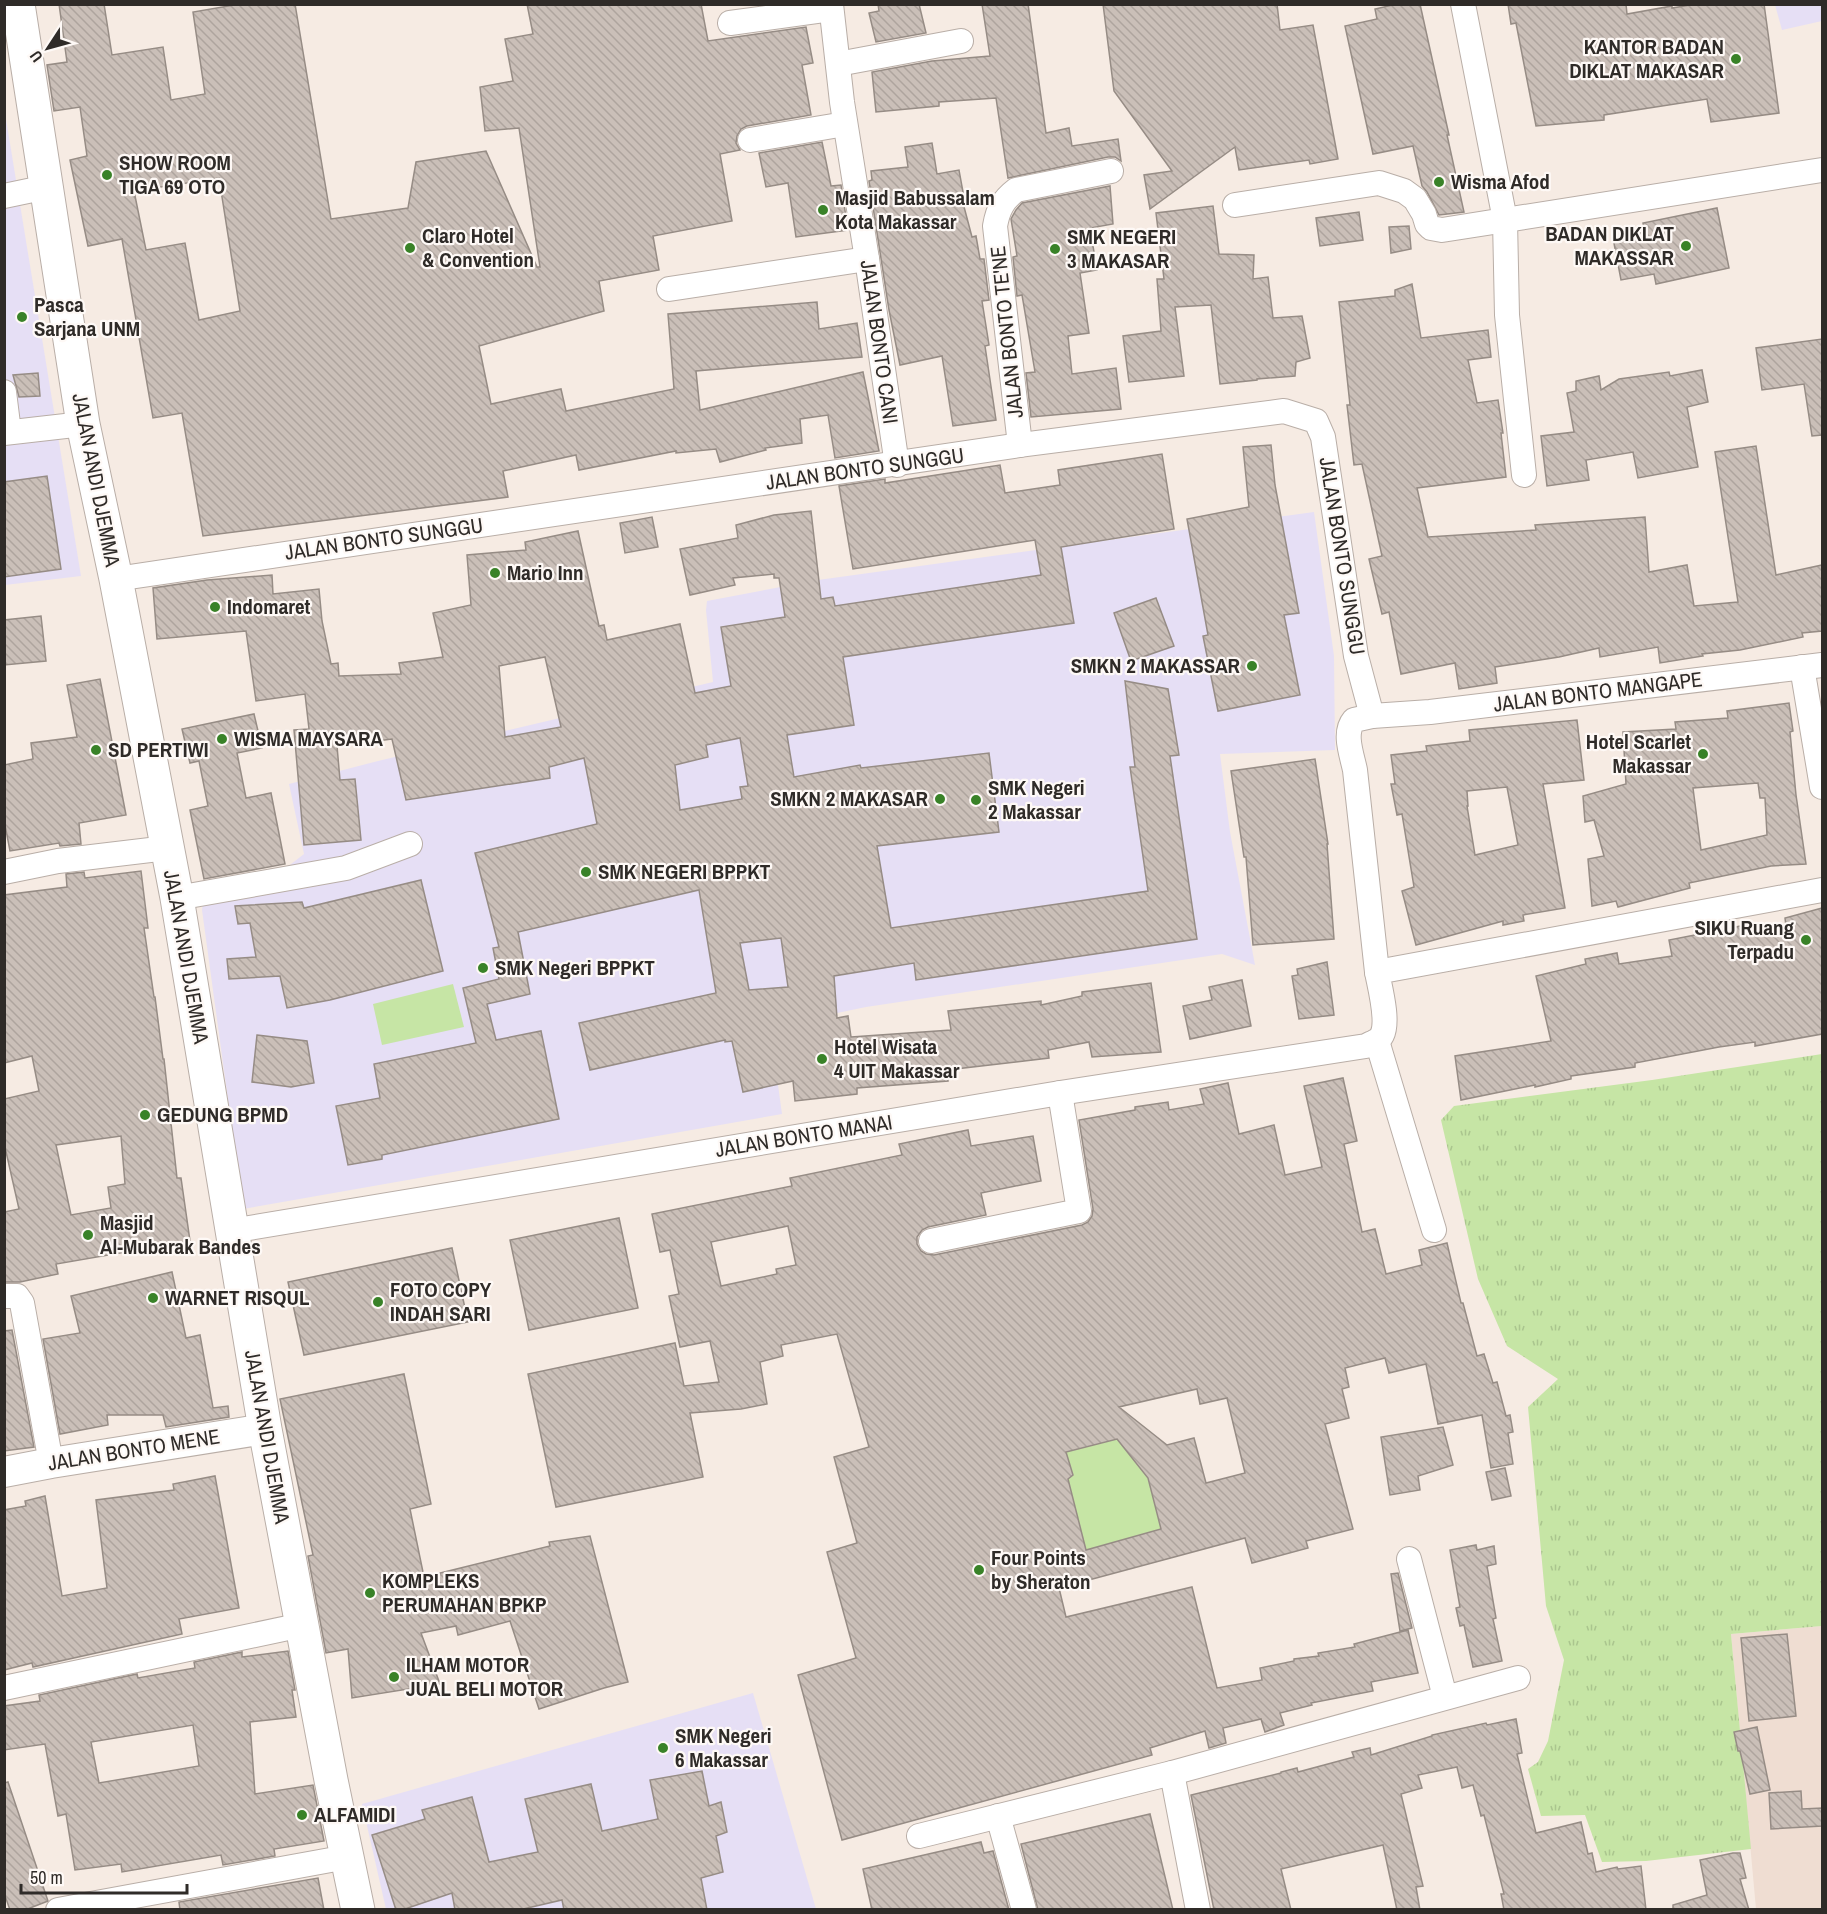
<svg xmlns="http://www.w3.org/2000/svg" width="1827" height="1914" font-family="'Archivo Narrow',sans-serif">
<defs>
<pattern id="grass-tufts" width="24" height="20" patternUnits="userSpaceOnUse" patternTransform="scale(1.5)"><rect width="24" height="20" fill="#c6e5a5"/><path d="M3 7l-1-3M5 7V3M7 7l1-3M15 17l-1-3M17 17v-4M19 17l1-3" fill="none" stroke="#aac58e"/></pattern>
<pattern id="building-back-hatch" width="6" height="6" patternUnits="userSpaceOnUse" patternTransform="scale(1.5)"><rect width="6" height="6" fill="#cabfb8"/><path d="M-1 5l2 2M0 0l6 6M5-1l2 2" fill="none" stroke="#aea49e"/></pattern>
</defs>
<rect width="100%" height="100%" fill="#f6ebe3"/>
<path fill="#efddd2" d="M1822,1626V1909H1756L1731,1634Z"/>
<g fill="#e6dff5">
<path d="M1775,5H1822V21L1782,30Z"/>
<path d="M4,107L81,576L5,585H4Z"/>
<path d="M1314,512L1334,656L1335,750L1220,754L1230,832L1255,965L1222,954L866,1007L770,1027L782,1114L243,1209L202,910L206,885L286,868L304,854L289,784L378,761L713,682L706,610L707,601L818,580Z"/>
<path d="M753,1693L816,1909H386L362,1804Z"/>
</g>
<path fill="url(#grass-tufts)" d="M1822,1054V1626L1731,1634L1751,1849L1646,1861L1602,1862L1585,1815L1541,1816L1528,1769L1538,1762L1548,1741L1564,1660L1546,1606L1528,1407L1558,1379L1507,1346L1478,1279L1441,1120L1454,1106L1652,1080Z"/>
<g fill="#c6e5a5">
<path d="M453,984L464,1027L382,1045L373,1004Z"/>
<path d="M1117,1439L1148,1478L1161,1529L1086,1550L1067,1479L1073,1475L1066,1452Z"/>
</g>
<g fill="url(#building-back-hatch)" stroke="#968c85" stroke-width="1.5" fill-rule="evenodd">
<path d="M59,4H104L112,55L163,47L171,100L205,94L193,12L240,4H295L331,219L408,208L416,162L486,151L537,267H540L519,128L485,131L480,87L513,81L505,39L533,34L527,4H701L708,41L806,27L813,63L802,65L811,115L747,126L741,129L737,136L736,143L740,150L720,154L732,221L653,236L659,270L599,281L604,311L479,346L491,404L561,389L566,411L674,389L668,314L817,302L819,329L857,323L862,357L696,371L700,410L863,372L879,451L835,458L828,415L800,419L802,443L765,448L766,450L720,462L716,449L676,453V451L579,470L576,455L503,471L508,497L203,536L182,413L153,418L122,239L88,246L70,160L87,156L80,107L54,111L47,65L67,62ZM219,178L240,311L199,320L185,243L146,250L134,191Z"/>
<path d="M878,4H919L926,33L876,42L869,13L879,11Z"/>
<path d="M982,4H1028L1046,133L1069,128L1072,146L1118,139L1121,161L1115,157H1108L1008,178L996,98L939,102V106L876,112L872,72L932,61L990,56Z"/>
<path d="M1103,4H1277L1280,30L1313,25L1338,159L1310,164L1309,160L1239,170L1235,147L1150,209L1144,175L1172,171L1114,91Z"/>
<path d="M1397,4H1420L1449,135H1447L1464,212L1439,215L1427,192L1422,186L1413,146L1373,154L1345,26L1377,19L1375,9Z"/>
<path d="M1508,4H1626L1627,14L1672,6V8L1696,4H1764L1779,113L1711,122L1707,99L1604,115V120L1536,126L1516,23L1511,24Z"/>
<path d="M822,142L831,186L841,185L848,230L796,237L788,183L766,187L759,153Z"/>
<path d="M932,143L937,174L959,170L965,203H963L972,237L976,236L980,259H984L989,300L982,301L989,345L985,346L996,420L953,426L942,356L900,365L889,310L869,181L872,180L871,171L908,167L905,147Z"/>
<path d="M1110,186L1113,224L1090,228L1097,270L1080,273L1089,333L1068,336L1072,374L1116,368L1121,409L1031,417L1026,373L1035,372L1022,295L1017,296L1013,257L1017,256L1011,219L1016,210L1022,203Z"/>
<path d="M1213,206L1219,254L1254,255L1253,279L1268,277L1273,318L1302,316L1310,358L1296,362L1295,376L1257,379V380L1220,384L1211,305L1175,307L1184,376L1129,382L1123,336L1161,331L1157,279H1164L1156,213Z"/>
<path d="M1717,208L1729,268L1656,284L1654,274L1621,280L1613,238L1645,232L1643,223Z"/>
<path d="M1359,212L1363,240L1320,246L1316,218Z"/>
<path d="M1409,226L1411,249L1391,253L1389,227Z"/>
<path d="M1412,284L1421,338L1488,330L1491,357L1468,360L1477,403L1498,400L1503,433H1501L1506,477L1417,488L1428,537L1536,530L1535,525L1645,517L1649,572L1687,565L1694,606L1738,602L1715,452L1756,446L1776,575L1822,565V631L1802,633L1803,637L1740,650L1702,654L1703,656L1660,663L1658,647L1600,657L1599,648L1559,657L1495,667L1497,683L1459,689L1455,663L1401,674L1389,612L1382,614L1369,559L1382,556L1362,464L1354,465L1347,405H1350L1339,302L1395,296V290Z"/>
<path d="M1822,339V435L1812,436L1804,384L1762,390L1756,348Z"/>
<path d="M1702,370L1708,402L1687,407L1698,467L1638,478L1633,452L1586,460L1589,480L1547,486L1541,436L1574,432L1567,393L1576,391V381L1599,376L1601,390L1619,379L1669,372L1670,376Z"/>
<path d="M38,373L40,396L19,397L13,375Z"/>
<path d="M1271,445L1275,485L1299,613L1284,615L1300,695L1218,711L1203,636L1208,635L1187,519L1249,507L1243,447Z"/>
<path d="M1162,454L1174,529L1061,547L1074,623L843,657L854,725L787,735L794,777L860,765L861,768L989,753L999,832L877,846L891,928L1148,891L1130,767H1135L1125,681L1168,689L1179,755L1170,756L1197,939L916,980L914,963L834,976L837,1018L848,1016L851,1037L951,1030L948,1011L1041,1001V1005L1082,996V992L1151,983L1161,1052L1092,1057L1089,1042L1048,1050L1049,1058L947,1070L948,1081L857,1088V1094L795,1101L793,1081L743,1092L732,1041L725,1042V1040L590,1070L579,1023L716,993L699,890L518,932L530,994L487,1004L496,1040L541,1031L559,1119L382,1155V1159L348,1165L336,1106L380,1098L374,1064L476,1043L463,988L499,979L493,948L499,947L475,853L597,824L584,758L549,767L550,778L406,800L392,739L337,746L340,780L355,779L361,840L304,845L294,730L309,729L305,694L256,701L246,631L157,639L153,588L207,580L272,575L273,594L319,589L322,621L331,664L338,663L339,676L401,674L399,663L443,657L433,613L471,605L467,555L526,550L525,542L578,531L599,626L604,625L607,640L680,624L695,693L731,686L721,627L785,617L779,578H774V574L733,578L735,585L690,595L680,549L738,538L736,525L774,515L811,511L821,599L833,597L835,606L1041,575L1035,540L853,569L839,486L885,479V483L1000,465L1005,493L1060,485L1058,470ZM545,657L561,727L505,737L499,666ZM740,738L748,786L740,787L742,799L680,810L675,765L708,757L706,745ZM781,938L788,987L749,990L740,943Z"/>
<path d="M47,476L61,569L4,577V482Z"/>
<path d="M652,517L658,547L625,553L620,523Z"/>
<path d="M1156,598L1174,646L1131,661L1114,613Z"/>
<path d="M41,616L46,661L4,665V620Z"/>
<path d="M100,679L126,815L79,823L81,844L60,846L59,843L10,851L4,820V765L33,759L31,743L77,737L67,685Z"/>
<path d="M1789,703L1793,731L1790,732L1796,795L1806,864L1771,866L1689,883L1690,888L1618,907L1616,901L1592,906L1588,859L1604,856L1594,820L1585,822L1583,796L1626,784L1623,732L1676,729L1675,722L1728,718L1727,711ZM1758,783L1760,798H1765L1767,835L1701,850L1693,788Z"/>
<path d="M254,714L262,748L237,753L246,798L271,793L285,864L204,879L190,810L208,806L199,761L190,763L182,729Z"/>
<path d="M1577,720L1584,780L1543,784L1565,908L1523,915L1524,921L1503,925V921L1416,945L1402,891L1414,887L1402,814L1397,815L1391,784H1395L1391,755L1427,751L1426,746L1470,741L1469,730ZM1507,787L1518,845L1475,855L1467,806H1468L1467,791Z"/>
<path d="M1315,759L1328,844H1327L1334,939L1253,945L1246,857H1244L1231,771Z"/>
<path d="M141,871L148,928H144L154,997H155L163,1059H164L177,1178H181L190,1241L56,1264L58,1274L20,1282H4V1212L19,1209L4,1143V1099L39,1091L32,1056L4,1063V895L67,887L66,874L84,872L85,878ZM121,1136L125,1184L108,1187L111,1208L71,1215L56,1145Z"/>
<path d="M421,880L443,971L330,1000L287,1008L280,976L229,979L227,959L256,957L250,923L238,924L235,906L302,902L304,908Z"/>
<path d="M1822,908V1034L1755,1046V1042L1719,1047L1635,1063V1067L1571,1076V1079L1535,1087V1085L1461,1100L1455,1056L1551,1041L1536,976L1586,964L1585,959L1617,953L1619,964L1672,956L1669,940L1741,926L1742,932L1786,926L1785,918Z"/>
<path d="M1327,962L1334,1015L1299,1019L1292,976L1298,975L1297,969Z"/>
<path d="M1242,980L1251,1026L1190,1039L1183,1006L1212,1000L1209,987Z"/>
<path d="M257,1035L307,1041L314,1083L291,1087L252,1082Z"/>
<path d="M1343,1078L1357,1141L1344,1144L1362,1232L1375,1229L1386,1274L1422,1265L1419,1250L1447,1243L1461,1303H1463L1477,1356L1484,1354L1493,1383L1497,1382L1506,1416L1510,1415L1513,1432L1508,1433L1513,1464L1491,1468L1482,1415L1438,1424L1426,1364L1389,1373L1385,1358L1345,1368L1349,1387L1342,1389L1349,1418L1325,1424L1353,1529L1306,1541L1308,1548L1252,1563L1245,1538L1059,1588L1066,1617L1192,1587L1217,1688L1262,1680L1260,1668L1294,1661V1659L1319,1656L1318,1653L1355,1647L1354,1644L1408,1630L1418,1673L1371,1682L1373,1691L1311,1703L1312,1705L1280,1713L1284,1725L1265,1732L1261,1719L1223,1728L1226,1743L1209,1748L1205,1731L1150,1748L1152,1755L842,1840L798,1675L856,1658L827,1552L857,1543L834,1457L869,1447L837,1334L781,1345L783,1356L760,1362L767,1404L741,1409L690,1413L703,1477L556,1507L528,1374L675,1343L684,1386L719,1382L710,1341L680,1347L669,1296L679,1294L670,1250L660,1252L652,1214L792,1186L790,1178L902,1155L899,1144L968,1130L971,1146L1033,1136L1041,1181L981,1193L986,1215L928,1227L922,1230L917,1237V1244L921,1251L926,1254L934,1255L1082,1225L1088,1222L1092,1216L1093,1209L1079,1120L1135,1110V1107L1168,1102L1169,1110L1204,1104L1200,1089L1228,1083L1239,1134L1274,1125L1285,1175L1322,1167L1304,1086ZM788,1226L796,1265L776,1269L777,1274L721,1286L711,1242ZM1197,1389L1200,1404L1227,1398L1245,1473L1206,1483L1194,1438L1167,1445L1119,1407ZM1117,1439L1148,1478L1161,1529L1086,1550L1068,1479L1073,1475L1066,1452Z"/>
<path d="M619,1218L638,1308L529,1330L510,1240Z"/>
<path d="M452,1248L468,1322L304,1355L288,1282Z"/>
<path d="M172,1272L186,1338L200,1335L213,1408L228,1406L229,1417L166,1427L163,1415H107L108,1425L60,1434L43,1339L80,1333L71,1296Z"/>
<path d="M12,1330L34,1447L4,1451V1331Z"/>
<path d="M404,1374L431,1504L410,1509L424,1577L550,1546L549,1542L590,1536L628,1682L604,1688L539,1709L510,1621L458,1635L456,1626L421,1633L440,1684L352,1698L348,1649L326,1653L308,1556L313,1555L280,1399Z"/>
<path d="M1443,1427L1453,1465L1418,1476L1420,1490L1390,1495L1381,1437Z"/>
<path d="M1505,1468L1511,1496L1492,1500L1486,1472Z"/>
<path d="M215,1476L239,1608L179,1619L182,1634L33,1667L32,1663L4,1670V1510L26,1506L25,1501L45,1496L62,1596L107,1588L96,1500L174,1490L173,1484Z"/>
<path d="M1476,1545L1477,1550L1494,1546L1496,1564L1487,1566L1496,1618L1493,1619L1502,1661L1473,1667L1464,1625L1460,1626L1456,1608L1460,1607L1450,1550Z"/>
<path d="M1398,1573L1412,1628L1400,1631L1391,1574Z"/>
<path d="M1787,1634L1796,1716L1749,1721L1741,1638Z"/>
<path d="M288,1651L295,1690H292L296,1717L250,1722L255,1794L313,1785L324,1841L274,1849L275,1856L223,1865L221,1855L122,1872L121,1864L75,1870L66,1814L58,1816L45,1744L4,1750V1706L40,1701L39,1695L137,1674L138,1678L195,1668L194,1662L242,1652V1657ZM193,1725L199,1766L99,1783L91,1742Z"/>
<path d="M1516,1719L1522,1753L1517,1754L1536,1833L1581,1822L1588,1854L1592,1853L1596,1872L1617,1867L1618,1869L1641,1866L1646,1910H1504L1501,1894H1504L1484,1815L1481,1816L1473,1785L1462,1788L1457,1767L1418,1775L1422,1788L1401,1794L1423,1886L1416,1887L1420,1910H1397L1383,1845L1281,1869L1291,1910H1214L1191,1795L1281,1773V1772L1297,1768L1298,1772L1354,1757L1352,1752L1370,1748L1371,1755L1432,1736V1735L1486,1723L1487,1725Z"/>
<path d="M1757,1727L1770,1790L1750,1794L1740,1751H1738L1734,1732Z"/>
<path d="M702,1771L709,1806L721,1802L727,1832L716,1836L723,1872L701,1878L707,1910H564L562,1900L519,1910H455L452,1893L402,1910H396L372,1835L425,1819L422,1810L472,1797L489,1862L538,1852L525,1799L591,1784L602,1831L658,1819L650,1780Z"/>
<path d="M8,1782L48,1901L25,1910H10L4,1893V1783Z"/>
<path d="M1801,1791L1802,1809L1822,1808V1826L1771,1829L1769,1793Z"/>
<path d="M1150,1814L1173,1910H1038L1021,1844Z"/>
<path d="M981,1842L984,1853L993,1851L1009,1910H872L863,1869Z"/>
<path d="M1733,1853H1740L1746,1878L1740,1879L1749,1910H1673V1905L1707,1895L1700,1860Z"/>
<path d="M318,1878L324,1910H180L179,1902Z"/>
</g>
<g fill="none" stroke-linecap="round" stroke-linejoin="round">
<g stroke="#b9aea7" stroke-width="26">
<g id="minor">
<path d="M831,4L842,102L867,259L897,465"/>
<path d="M1463,4L1505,220L1507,315L1524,475"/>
<path d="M730,23L831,9"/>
<path d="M838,64L961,41"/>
<path d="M750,140L845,124"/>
<path d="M4,196L47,187"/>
<path d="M1235,205L1379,183L1404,191L1415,199L1424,214L1427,224L1431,228L1442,230L1822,170"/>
<path d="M669,289L867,259"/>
<path d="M4,392L9,432"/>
<path d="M4,433L83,424"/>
<path d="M1020,445L995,226C998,209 1003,200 1016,190L1111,171"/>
<path d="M116,579L1020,445L1284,411L1316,421L1323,437L1356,656L1372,716"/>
<path d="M1802,667L1822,787"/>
<path d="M4,872L58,861L167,848"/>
<path d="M177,898L346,868L410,844"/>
<path d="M1377,972L1355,770C1352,755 1343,733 1354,720L1372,716L1430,712L1822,665"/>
<path d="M1377,1041L1434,1230"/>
<path d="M231,1231L1060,1093L1366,1046C1371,1043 1379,1041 1382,1035C1389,1021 1380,988 1377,972L1822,890"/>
<path d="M931,1241L1079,1211L1060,1093"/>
<path d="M4,1296H17L22,1303L51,1463"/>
<path d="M1409,1559L1445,1697"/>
<path d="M4,1688L302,1625"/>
<path d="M1172,1773L1198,1910"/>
<path d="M998,1816L1024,1910"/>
<path d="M919,1836L1172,1773L1518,1678"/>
<path d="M58,1910L347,1857"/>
</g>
</g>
<g stroke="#b9aea7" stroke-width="32">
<path id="tertiary" d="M4,1472L51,1463L265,1429"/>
</g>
<g stroke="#b9aea7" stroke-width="35">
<path id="secondary" d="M18,4L83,424L116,579L177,898L265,1429L331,1780L358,1910"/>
</g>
<use href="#minor" stroke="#fff" stroke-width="24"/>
<use href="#tertiary" stroke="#fff" stroke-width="30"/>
<use href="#secondary" stroke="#fff" stroke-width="33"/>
</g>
<g fill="#398228" stroke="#fef9f6" stroke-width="2">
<circle cx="1736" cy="59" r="6"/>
<circle cx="107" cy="175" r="6"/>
<circle cx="1439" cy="182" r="6"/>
<circle cx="823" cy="210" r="6"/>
<circle cx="1686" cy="246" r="6"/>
<circle cx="410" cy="248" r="6"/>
<circle cx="1055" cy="249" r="6"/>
<circle cx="22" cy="317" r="6"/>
<circle cx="495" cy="573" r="6"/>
<circle cx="215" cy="607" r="6"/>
<circle cx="1252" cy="666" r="6"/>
<circle cx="222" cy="739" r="6"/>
<circle cx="96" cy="750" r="6"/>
<circle cx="1703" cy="754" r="6"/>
<circle cx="940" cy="799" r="6"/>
<circle cx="976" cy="800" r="6"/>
<circle cx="586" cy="872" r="6"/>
<circle cx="1806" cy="940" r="6"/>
<circle cx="483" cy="968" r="6"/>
<circle cx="822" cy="1059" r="6"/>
<circle cx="145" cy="1115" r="6"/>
<circle cx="88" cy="1235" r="6"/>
<circle cx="153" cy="1298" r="6"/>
<circle cx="378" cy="1302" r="6"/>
<circle cx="979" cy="1570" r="6"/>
<circle cx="370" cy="1593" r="6"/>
<circle cx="394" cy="1677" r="6"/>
<circle cx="663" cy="1748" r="6"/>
<circle cx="302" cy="1815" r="6"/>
</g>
<g text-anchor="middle" stroke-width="4.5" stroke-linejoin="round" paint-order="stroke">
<g font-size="21" font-weight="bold" fill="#2f2b28" stroke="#fef9f6" text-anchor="start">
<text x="1724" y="54" text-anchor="end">KANTOR BADAN<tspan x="1724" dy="24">DIKLAT MAKASAR</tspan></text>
<text x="119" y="170">SHOW ROOM<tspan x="119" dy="24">TIGA 69 OTO</tspan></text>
<text x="1451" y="189">Wisma Afod</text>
<text x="835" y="205">Masjid Babussalam<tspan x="835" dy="24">Kota Makassar</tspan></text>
<text x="1674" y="241" text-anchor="end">BADAN DIKLAT<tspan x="1674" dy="24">MAKASSAR</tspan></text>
<text x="422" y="243">Claro Hotel<tspan x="422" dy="24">&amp; Convention</tspan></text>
<text x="1067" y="244">SMK NEGERI<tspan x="1067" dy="24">3 MAKASAR</tspan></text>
<text x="34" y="312">Pasca<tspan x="34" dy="24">Sarjana UNM</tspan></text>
<text x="507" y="580">Mario Inn</text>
<text x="227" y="614">Indomaret</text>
<text x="1240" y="673" text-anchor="end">SMKN 2 MAKASSAR</text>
<text x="234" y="746">WISMA MAYSARA</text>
<text x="1691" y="749" text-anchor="end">Hotel Scarlet<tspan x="1691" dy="24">Makassar</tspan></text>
<text x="108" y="757">SD PERTIWI</text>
<text x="988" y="795">SMK Negeri<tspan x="988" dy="24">2 Makassar</tspan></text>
<text x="928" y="806" text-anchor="end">SMKN 2 MAKASAR</text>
<text x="598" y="879">SMK NEGERI BPPKT</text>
<text x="1794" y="935" text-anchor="end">SIKU Ruang<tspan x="1794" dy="24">Terpadu</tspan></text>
<text x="495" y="975">SMK Negeri BPPKT</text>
<text x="834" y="1054">Hotel Wisata<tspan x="834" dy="24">4 UIT Makassar</tspan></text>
<text x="157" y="1122">GEDUNG BPMD</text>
<text x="100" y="1230">Masjid<tspan x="100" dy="24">Al-Mubarak Bandes</tspan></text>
<text x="390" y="1297">FOTO COPY<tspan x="390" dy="24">INDAH SARI</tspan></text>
<text x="165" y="1305">WARNET RISQUL</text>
<text x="991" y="1565">Four Points<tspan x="991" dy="24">by Sheraton</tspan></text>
<text x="382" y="1588">KOMPLEKS<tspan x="382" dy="24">PERUMAHAN BPKP</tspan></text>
<text x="406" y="1672">ILHAM MOTOR<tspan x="406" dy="24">JUAL BELI MOTOR</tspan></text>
<text x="675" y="1743">SMK Negeri<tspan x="675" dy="24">6 Makassar</tspan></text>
<text x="314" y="1822">ALFAMIDI</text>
</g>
<g font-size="21" fill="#2f2b28" stroke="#fef9f6">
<text transform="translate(1007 332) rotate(-96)" y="7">JALAN BONTO TE'NE</text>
<text transform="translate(879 342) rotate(82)" y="7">JALAN BONTO CANI</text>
<text transform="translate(865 469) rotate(-8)" y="7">JALAN BONTO SUNGGU</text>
<text transform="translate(96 480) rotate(79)" y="7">JALAN ANDI DJEMMA</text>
<text transform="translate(384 539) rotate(-8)" y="7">JALAN BONTO SUNGGU</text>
<text transform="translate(1342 556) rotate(81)" y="7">JALAN BONTO SUNGGU</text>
<text transform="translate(1598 692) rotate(-7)" y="7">JALAN BONTO MANGAPE</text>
<text transform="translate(186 957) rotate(80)" y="7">JALAN ANDI DJEMMA</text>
<text transform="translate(804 1136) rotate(-9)" y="7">JALAN BONTO MANAI</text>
<text transform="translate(267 1437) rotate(80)" y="7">JALAN ANDI DJEMMA</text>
<text transform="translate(134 1450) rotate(-9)" y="7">JALAN BONTO MENE</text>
</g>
</g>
<rect width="1827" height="1914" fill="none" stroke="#2f2b28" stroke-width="12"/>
<g transform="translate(48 48) rotate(234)" stroke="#fef9f6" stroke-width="4.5" paint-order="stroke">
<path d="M0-4.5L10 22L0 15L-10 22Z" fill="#2f2b28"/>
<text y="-9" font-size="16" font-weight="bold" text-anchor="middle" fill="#2f2b28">U</text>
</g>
<path d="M21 1884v9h166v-9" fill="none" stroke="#2f2b28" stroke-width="3"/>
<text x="30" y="1884" font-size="18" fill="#2f2b28" stroke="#fef9f6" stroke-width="4.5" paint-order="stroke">50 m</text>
</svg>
